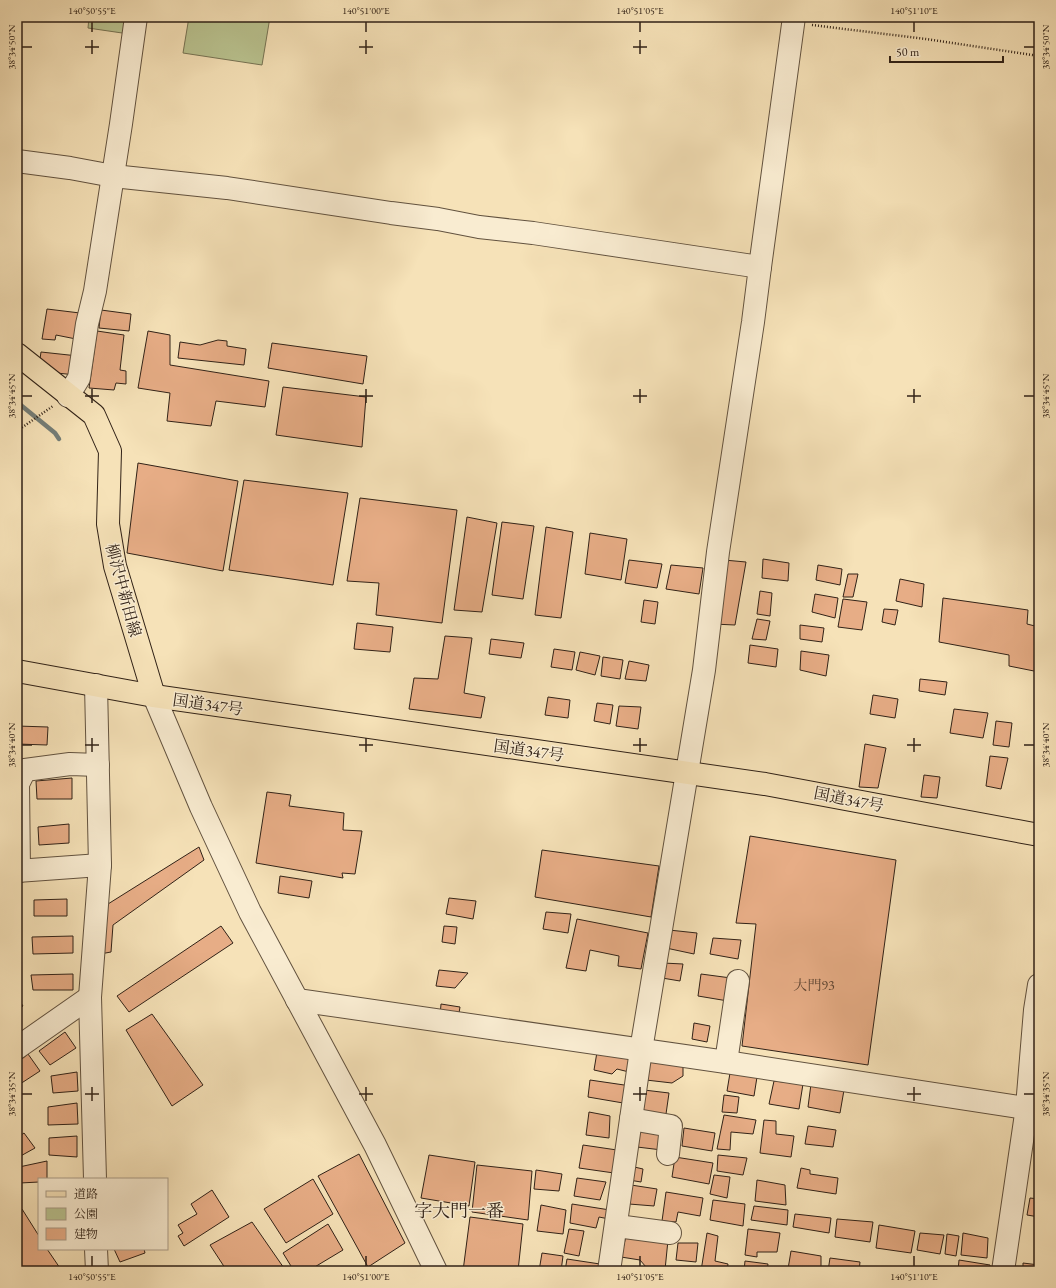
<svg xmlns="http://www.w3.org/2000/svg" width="1056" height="1288" font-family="'EB Garamond','Noto Serif JP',serif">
<rect width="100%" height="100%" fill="#f6e2b8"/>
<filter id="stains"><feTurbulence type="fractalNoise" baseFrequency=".005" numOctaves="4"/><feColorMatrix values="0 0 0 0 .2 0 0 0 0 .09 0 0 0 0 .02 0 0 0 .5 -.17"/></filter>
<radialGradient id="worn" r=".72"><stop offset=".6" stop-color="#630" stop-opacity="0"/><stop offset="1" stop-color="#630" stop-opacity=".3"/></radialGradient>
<g fill="#bac491" stroke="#767354">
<path d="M89,17H131L129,34L88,28Z"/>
<path d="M189,17H270L262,65L183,53Z"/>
</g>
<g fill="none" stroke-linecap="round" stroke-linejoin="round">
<path stroke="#747e78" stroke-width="4.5" d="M17,402L55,433L59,439"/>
</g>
<g fill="#e7ad86" stroke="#312217">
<path d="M47,309L80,313L76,339L56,335L55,340L42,339Z"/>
<path d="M101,310L131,314L129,331L99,328Z"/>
<path d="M97,331L124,335L120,370L126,371V384L116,383L114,390L89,388Z"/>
<path d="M148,331L170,335V365L269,381L265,407L216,401L211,426L167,421L170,393L138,388Z"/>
<path d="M218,340L227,341V346L246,349L244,365L178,358L180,342L200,345Z"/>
<path d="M272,343L367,356L363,384L268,368Z"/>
<path d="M41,352L78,356L76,375L47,372L39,366Z"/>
<path d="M283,387L366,397L362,447L276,435Z"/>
<path d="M138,463L238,481L223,571L127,553Z"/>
<path d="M244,480L348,493L333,585L229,570Z"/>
<path d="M360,498L457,510L442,623L376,615L379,583L347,581Z"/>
<path d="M467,517L497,523L482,612L454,610Z"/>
<path d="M502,522L534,526L523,599L492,595Z"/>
<path d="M546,527L573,532L561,618L535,615Z"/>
<path d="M590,533L627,539L621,580L585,574Z"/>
<path d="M763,559L789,563L788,581L762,578Z"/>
<path d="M629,560L662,564L657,588L625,583Z"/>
<path d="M724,560L746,562L735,625L713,624Z"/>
<path d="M671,565L703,568L699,594L666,589Z"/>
<path d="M818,565L842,569L840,585L816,580Z"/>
<path d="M848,574H858L853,597H843Z"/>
<path d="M900,579L924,584L922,607L896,601Z"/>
<path d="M760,591L772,593L770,616L757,614Z"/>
<path d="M815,594L838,598L835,618L812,612Z"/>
<path d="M943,598L1028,610L1027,624L1039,627V672L1009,666V655L939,642Z"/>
<path d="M843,599L867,602L862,630L838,627Z"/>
<path d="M644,600L658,602L655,624L641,622Z"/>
<path d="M884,609L898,610L895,625L882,622Z"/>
<path d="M757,619L770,621L766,640L752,639Z"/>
<path d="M357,623L393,627L390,652L354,649Z"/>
<path d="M800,625L824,628L822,642L800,639Z"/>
<path d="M445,636L472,638L464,693L485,697L481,718L409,709L414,678L438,679Z"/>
<path d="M491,639L524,643L521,658L489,654Z"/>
<path d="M750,645L778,649L776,667L748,663Z"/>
<path d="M554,649L575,652L572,670L551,667Z"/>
<path d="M801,651L829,655L826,676L800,670Z"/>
<path d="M580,652L600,656L595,675L576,670Z"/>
<path d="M603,657L623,660L620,679L601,676Z"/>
<path d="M629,661L649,665L646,681L625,679Z"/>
<path d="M920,679L947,682L945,695L919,691Z"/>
<path d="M873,695L898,699L895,718L870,714Z"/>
<path d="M548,697L570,700L568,718L545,715Z"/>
<path d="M597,703L613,705L610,724L594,721Z"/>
<path d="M619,706L641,707L638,729L616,726Z"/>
<path d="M954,709L988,713L983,738L950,733Z"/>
<path d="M996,721L1012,723L1009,747L993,745Z"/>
<path d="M17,726L48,727L47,745L17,744Z"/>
<path d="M865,744L886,748L878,788L859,787Z"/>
<path d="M990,756L1008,758L1001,789L986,786Z"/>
<path d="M924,775L940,777L937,798L921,797Z"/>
<path d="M72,778V799H37L36,781Z"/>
<path d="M267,792L291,795L289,806L344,813L343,830L362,831L355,874L342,873L343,878L256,863Z"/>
<path d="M69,824V843L39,845L38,827Z"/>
<path d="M750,836L896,860L868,1065L742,1046L756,924L736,923Z"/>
<path d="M199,847L204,860L113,925L111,952L100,954V909Z"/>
<path d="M542,850L659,866L651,917L535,897Z"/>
<path d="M280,876L312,881L309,898L278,893Z"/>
<path d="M449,898L476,901L473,919L446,914Z"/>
<path d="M67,899V916H34V900Z"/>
<path d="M546,912L571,914L568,933L543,929Z"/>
<path d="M577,919L648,933L641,969L618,966L619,956L590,950L586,971L566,968Z"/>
<path d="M221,926L233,943L129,1012L117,996Z"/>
<path d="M444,926L457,927L455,944L442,942Z"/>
<path d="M669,930L697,933L694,954L666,948Z"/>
<path d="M73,936V953L33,954L32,937Z"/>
<path d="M713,938L741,940L738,959L710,954Z"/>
<path d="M663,963L683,964L680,981L662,978Z"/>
<path d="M439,970L468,973L455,988L436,986Z"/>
<path d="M73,974V990H33L31,975Z"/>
<path d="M701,974L731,978L728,1001L698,996Z"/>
<path d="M17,997L23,1006L17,1010Z"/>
<path d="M441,1004L460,1007L458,1019L440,1016Z"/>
<path d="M152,1014L203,1085L172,1106L126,1030Z"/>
<path d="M694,1023L710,1026L707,1042L692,1039Z"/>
<path d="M65,1032L76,1048L50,1065L39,1051Z"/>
<path d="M597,1052L635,1055L633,1073L617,1069L612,1074L594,1070Z"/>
<path d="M28,1054L40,1071L17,1086V1063Z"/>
<path d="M650,1060L683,1065V1076L672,1083L646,1080Z"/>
<path d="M77,1072L78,1091L53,1093L51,1076Z"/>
<path d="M730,1073L757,1077L754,1096L727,1091Z"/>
<path d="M590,1080L631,1086L629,1104L588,1097Z"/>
<path d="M774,1081L803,1084L799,1109L769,1104Z"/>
<path d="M811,1084L844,1090L840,1113L808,1107Z"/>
<path d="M644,1090L669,1093L666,1114L641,1111Z"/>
<path d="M724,1095L739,1097L737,1113L722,1112Z"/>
<path d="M77,1103L78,1124L48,1125V1107Z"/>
<path d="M589,1112L610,1116L609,1138L586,1135Z"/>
<path d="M724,1115L756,1120L753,1134L731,1132L730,1150L717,1149Z"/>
<path d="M764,1120L776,1121V1134L794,1136L791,1157L760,1153Z"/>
<path d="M641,1126L665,1130L662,1150L637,1147Z"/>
<path d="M808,1126L836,1130L833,1147L805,1144Z"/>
<path d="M684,1128L715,1133L712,1151L682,1146Z"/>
<path d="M24,1133L35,1148L17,1158V1138Z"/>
<path d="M77,1136V1157L49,1155V1138Z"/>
<path d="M1038,1139H1039V1155H1035Z"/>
<path d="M583,1145L617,1150L614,1173L579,1168Z"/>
<path d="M359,1154L405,1243L368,1267L318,1176Z"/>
<path d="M429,1155L475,1162L469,1206L421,1198Z"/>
<path d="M718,1155L747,1158L743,1175L717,1171Z"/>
<path d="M675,1157L713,1163L709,1184L672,1177Z"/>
<path d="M47,1161V1179H39V1182L20,1183L19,1167Z"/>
<path d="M477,1165L532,1171L528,1220L472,1212Z"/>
<path d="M630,1166L643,1169L641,1182L629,1180Z"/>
<path d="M801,1168L810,1170V1174L838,1178L836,1194L797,1188Z"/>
<path d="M536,1170L562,1174L559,1191L534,1189Z"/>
<path d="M714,1175L730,1177L727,1198L710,1194Z"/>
<path d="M577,1178L606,1182L600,1200L574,1196Z"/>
<path d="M313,1179L333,1214L286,1243L264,1209Z"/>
<path d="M757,1180L785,1185L786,1205L755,1201Z"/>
<path d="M631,1185L657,1189L654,1206L629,1204Z"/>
<path d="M212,1190L229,1217L184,1246L178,1236L183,1233L178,1225L197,1214L191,1204Z"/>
<path d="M666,1192L703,1198L700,1216L678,1212L676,1222L662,1221Z"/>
<path d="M1030,1198L1039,1199V1217L1027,1215Z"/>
<path d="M713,1200L745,1204L743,1226L710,1220Z"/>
<path d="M572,1204L610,1210L609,1219L599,1217L596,1228L570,1223Z"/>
<path d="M541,1205L566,1210L563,1234L537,1231Z"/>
<path d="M754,1206L788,1210L787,1225L751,1220Z"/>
<path d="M22,1209L39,1236V1249H47L62,1271H17V1212Z"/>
<path d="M795,1214L831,1218L829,1233L793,1227Z"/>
<path d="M470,1217L523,1224L518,1271H463Z"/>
<path d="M837,1219L873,1222L870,1242L835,1237Z"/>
<path d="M252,1222L286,1271H227L210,1245Z"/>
<path d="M328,1224L343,1250L308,1271H294L283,1253Z"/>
<path d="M879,1225L915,1231L911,1253L876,1248Z"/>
<path d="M569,1229L584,1231L579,1256L564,1253Z"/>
<path d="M748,1229L780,1233L777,1252H757V1257L745,1255Z"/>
<path d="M707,1233L718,1236L715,1261L728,1264L727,1271H701Z"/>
<path d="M920,1233L944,1235L940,1254L917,1250Z"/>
<path d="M963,1233L988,1238L987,1258L961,1255Z"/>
<path d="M947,1234L959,1236L956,1256L945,1254Z"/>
<path d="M626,1236L668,1240L665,1270L646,1267L640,1260L621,1257Z"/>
<path d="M678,1243H698L696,1262L676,1260Z"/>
<path d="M114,1249H144L145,1253L120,1262Z"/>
<path d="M791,1251L821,1256V1271H800L788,1269Z"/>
<path d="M542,1253L563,1256L561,1271H539Z"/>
<path d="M830,1258L860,1262L859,1271H828Z"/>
<path d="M567,1259L600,1264L599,1271H565Z"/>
<path d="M959,1260L990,1265V1271H958Z"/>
<path d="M745,1261L768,1264L767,1271H744Z"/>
<path d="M1023,1263L1039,1265V1271H1023Z"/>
</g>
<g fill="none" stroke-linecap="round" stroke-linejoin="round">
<g stroke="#62523f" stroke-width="24">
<g id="minor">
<path d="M17,161L70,168L113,176L227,188L391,213L438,219L479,227L533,233L760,267"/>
<path d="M68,396L79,378L87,324L95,291L121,124L136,17"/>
<path d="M154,696L201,807L250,912L375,1145L436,1271"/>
<path d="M17,871L100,865"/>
<path d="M19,871L18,784L25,770L70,764L98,765"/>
<path d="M297,1000L726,1062L1039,1110"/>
<path d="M17,1048L90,997"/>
<path d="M726,1062L738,981"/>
<path d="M631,1119L671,1126L668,1154"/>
<path d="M95,1179L90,997L100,865L96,685"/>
<path d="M617,1226L670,1233"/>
<path d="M96,1249L97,1271"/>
<path d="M609,1271L641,1050L704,670L718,552L753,322L760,267L794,17"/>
<path d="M1003,1271L1027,1107L1035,1010L1039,985"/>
</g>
</g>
<g stroke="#312217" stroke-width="24">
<path id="major" d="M17,354L94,415L110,451L108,524L115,566L154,696"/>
</g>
<g stroke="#312217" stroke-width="24">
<path id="highway" d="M17,671L154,696L765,784L1039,835"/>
</g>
<g stroke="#312217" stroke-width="2.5" stroke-dasharray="1 2" stroke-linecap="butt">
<path d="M812,25L926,39L1039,56"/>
<path d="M17,431L53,406"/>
</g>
<use href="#minor" stroke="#f9ecd1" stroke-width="22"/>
<use href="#major" stroke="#f6e2b8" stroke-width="22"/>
<use href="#highway" stroke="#f6e2b8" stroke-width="22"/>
</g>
<path fill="none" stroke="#312217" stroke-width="1.5" d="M92,22V32M366,22V32M640,22V32M914,22V32M92,40V54M366,40V54M640,40V54M22,47H32M85,47H99M359,47H373M633,47H647M1024,47H1034M92,389V403M366,389V403M640,389V403M914,389V403M22,396H32M85,396H99M359,396H373M633,396H647M907,396H921M1024,396H1034M92,738V752M366,738V752M640,738V752M914,738V752M22,745H32M85,745H99M359,745H373M633,745H647M907,745H921M1024,745H1034M92,1087V1101M366,1087V1101M640,1087V1101M914,1087V1101M22,1094H32M85,1094H99M359,1094H373M633,1094H647M907,1094H921M1024,1094H1034M92,1256V1266M366,1256V1266M640,1256V1266M914,1256V1266"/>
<g text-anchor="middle" stroke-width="3" stroke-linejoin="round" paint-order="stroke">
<g font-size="14" fill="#5e4533">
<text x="814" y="990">大門93</text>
</g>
<g font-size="16" fill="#312217" stroke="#f9ecd1">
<text transform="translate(124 590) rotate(75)" y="6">柳沢中新田線</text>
<text transform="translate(208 704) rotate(8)" y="6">国道347号</text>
<text transform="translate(529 750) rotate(8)" y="6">国道347号</text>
<text transform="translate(849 799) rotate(11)" y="6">国道347号</text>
</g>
<g font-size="18" fill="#312217" stroke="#f9ecd1">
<text x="459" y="1217">字大門一番</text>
</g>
</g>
<rect width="1056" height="1288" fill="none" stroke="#f6e2b8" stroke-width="44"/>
<rect x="38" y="1178" width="130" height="72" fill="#f9ecd1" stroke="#a99b87"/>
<rect x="46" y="1191" width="20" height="6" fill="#f6e2b8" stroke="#a99b87"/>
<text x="74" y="1198" font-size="12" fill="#312217">道路</text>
<rect x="46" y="1208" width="20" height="12" fill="#bac491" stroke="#a99b87"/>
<text x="74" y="1218" font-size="12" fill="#312217">公園</text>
<rect x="46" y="1228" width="20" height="12" fill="#e7ad86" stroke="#a99b87"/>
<text x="74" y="1238" font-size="12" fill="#312217">建物</text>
<path d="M890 56v6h113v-6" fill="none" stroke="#312217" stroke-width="2"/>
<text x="896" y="56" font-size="12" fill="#312217" stroke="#f9ecd1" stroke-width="3" paint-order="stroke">50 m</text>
<rect x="22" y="22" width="1012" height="1244" fill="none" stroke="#312217" stroke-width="1.5"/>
<g font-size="10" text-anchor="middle" fill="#312217">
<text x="92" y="14">140°50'55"E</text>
<text x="366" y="14">140°51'00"E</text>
<text x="640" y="14">140°51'05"E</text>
<text x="914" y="14">140°51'10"E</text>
<text transform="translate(11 47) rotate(-90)" y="4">38°34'50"N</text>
<text transform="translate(1045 47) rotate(-90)" y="4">38°34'50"N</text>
<text transform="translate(11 396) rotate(-90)" y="4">38°34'45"N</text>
<text transform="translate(1045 396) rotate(-90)" y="4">38°34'45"N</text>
<text transform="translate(11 745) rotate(-90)" y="4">38°34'40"N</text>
<text transform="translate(1045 745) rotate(-90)" y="4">38°34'40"N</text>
<text transform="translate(11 1094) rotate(-90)" y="4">38°34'35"N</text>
<text transform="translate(1045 1094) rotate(-90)" y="4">38°34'35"N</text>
<text x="92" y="1280">140°50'55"E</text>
<text x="366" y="1280">140°51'00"E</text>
<text x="640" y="1280">140°51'05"E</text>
<text x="914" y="1280">140°51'10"E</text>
</g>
<rect width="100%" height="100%" filter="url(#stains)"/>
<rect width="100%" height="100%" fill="url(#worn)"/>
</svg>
